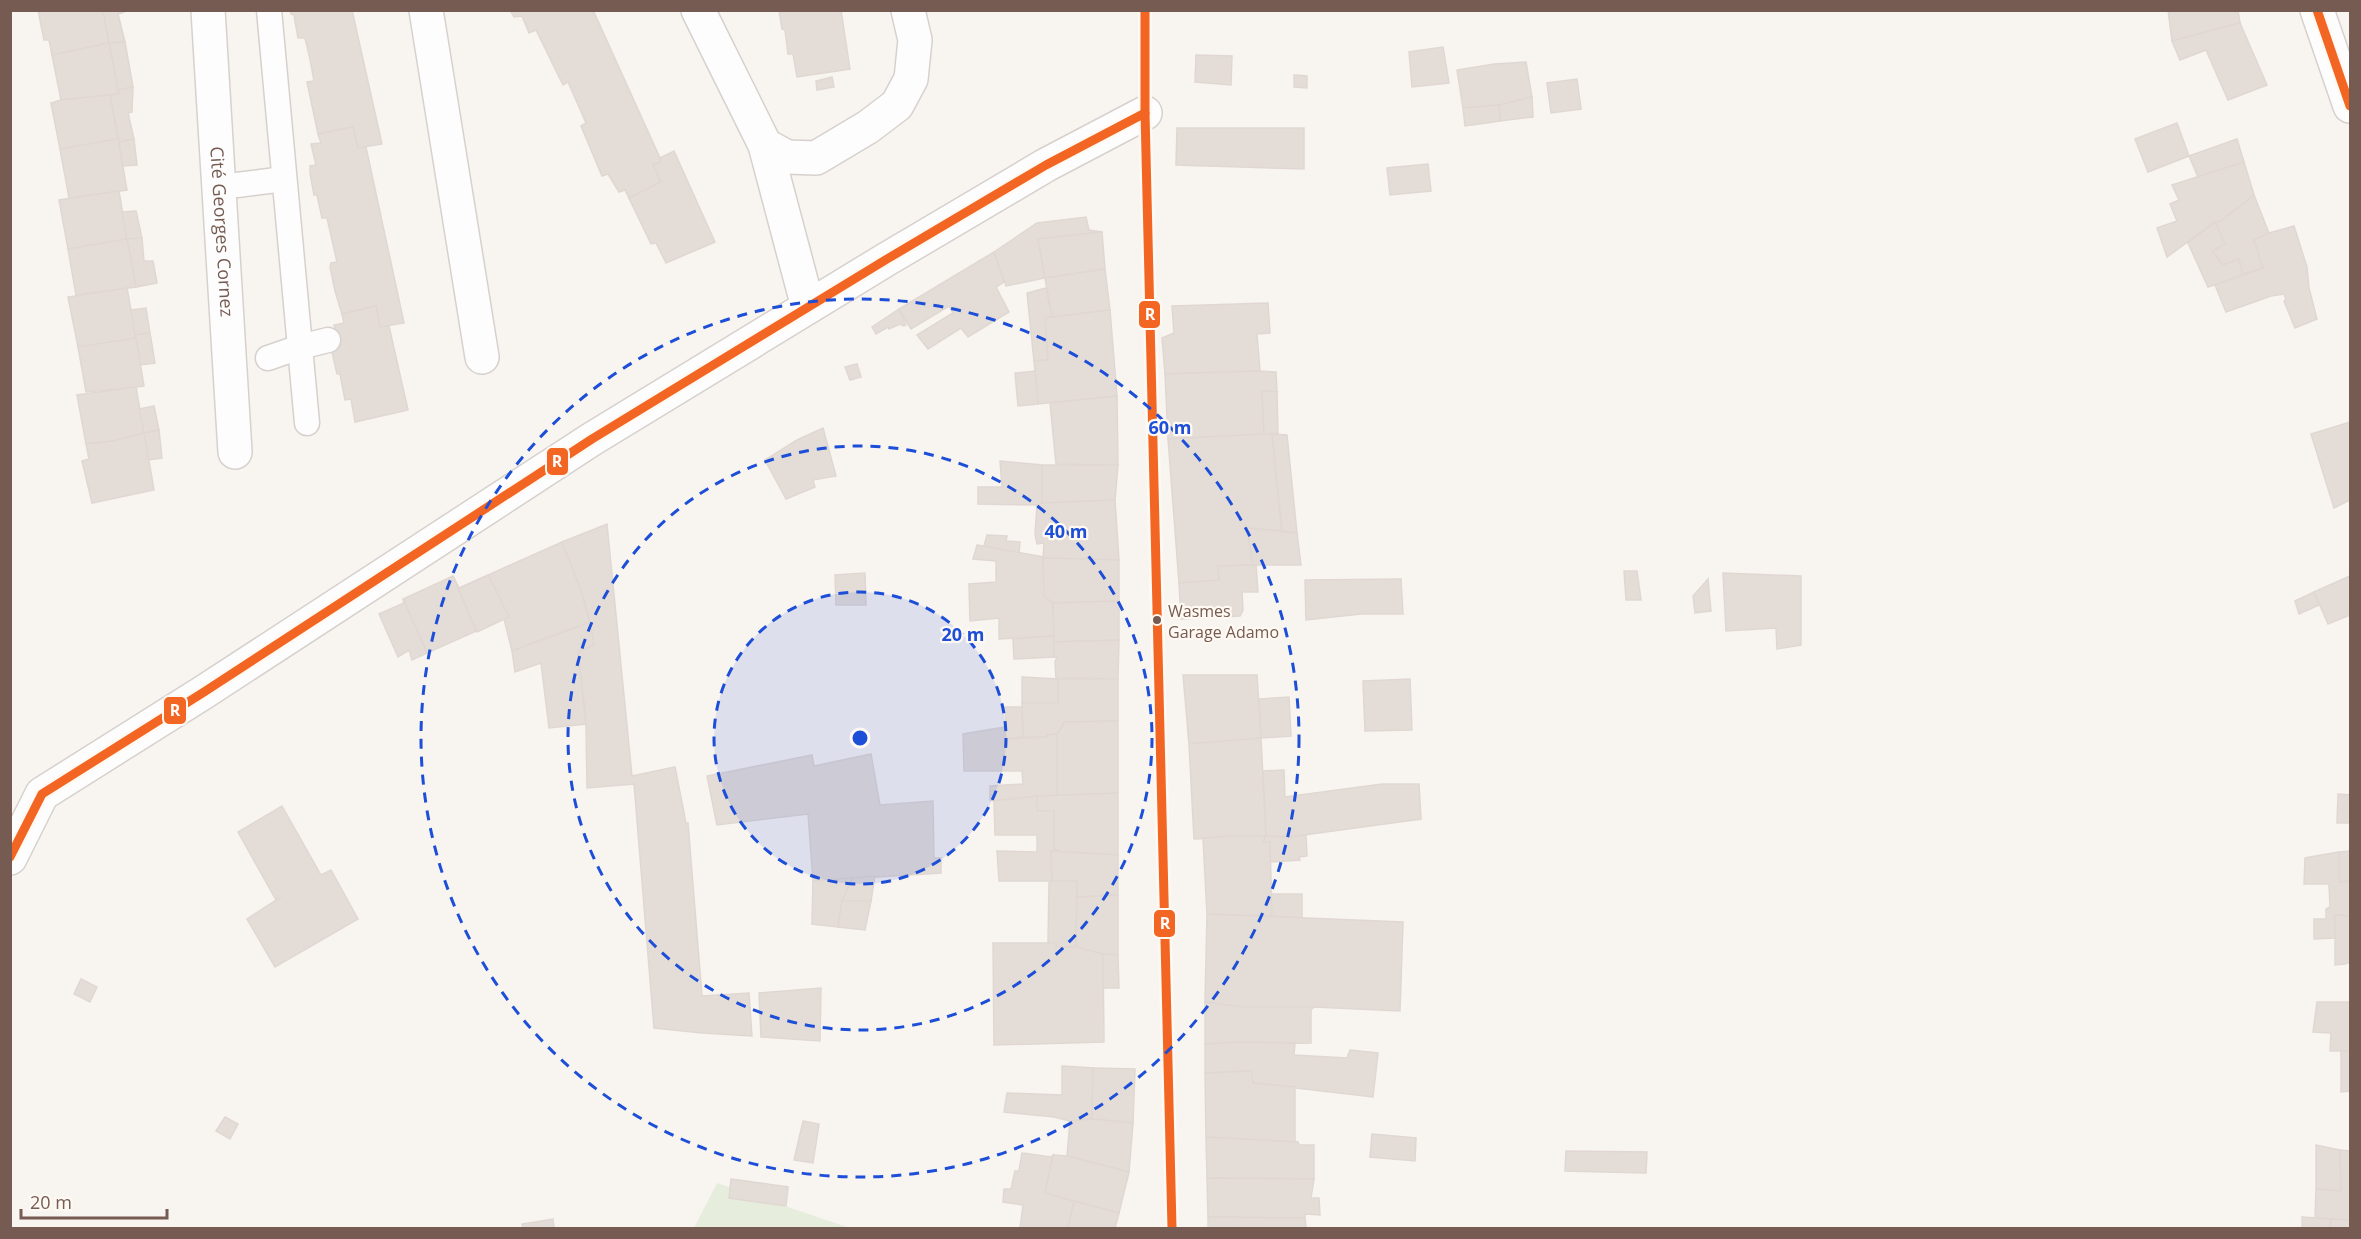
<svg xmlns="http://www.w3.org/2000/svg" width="2361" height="1239" font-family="'Open Sans',sans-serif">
<rect width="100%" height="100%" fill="#f8f4f0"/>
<path fill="#e7eddc" d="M717,1183L850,1228H694Z"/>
<g fill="#e4ddd7" stroke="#e0d7d2" stroke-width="1.5">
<path d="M38,10H103L109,43L52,55L49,40H44Z"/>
<path d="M103,10H123L124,12L118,14L125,42L109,43Z"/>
<path d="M290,10H352L382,144L358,148L353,127L318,134L307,82L314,81L310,59L305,38H298L294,15L291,14Z"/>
<path d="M510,10H593L660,158L661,162L653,165L661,182L629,198L625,190L619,192L608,174L602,176L581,126L586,123L568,82L563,85L536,30L529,33L522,16L514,17Z"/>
<path d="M779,10H841L850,69L797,77L793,54H788L785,30L782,29Z"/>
<path d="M2168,10H2238L2240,23L2172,41Z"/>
<path d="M2240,23L2267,85L2228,100L2206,50L2180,60L2172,41Z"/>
<path d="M125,42L133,87L118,90L109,43Z"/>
<path d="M109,43L119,94L61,100L52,55Z"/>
<path d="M1443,47L1449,83L1412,87L1409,52Z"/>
<path d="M1196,55L1232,56L1231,85L1195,82Z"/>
<path d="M1526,62L1532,97L1499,105L1463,108L1457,70L1494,64Z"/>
<path d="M1294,75L1307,76V88L1294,87Z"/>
<path d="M832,77L834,87L817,90L816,81Z"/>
<path d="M1577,79L1581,109L1551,113L1547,83Z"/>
<path d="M133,87L132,112L128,113L134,139L119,142L110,95L119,94L118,90Z"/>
<path d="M110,95L118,139L60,149L51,103L61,100Z"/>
<path d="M1532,97L1533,117L1500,121L1499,105Z"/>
<path d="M1499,105L1500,121L1465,126L1463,108Z"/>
<path d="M2177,123L2189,156L2148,172L2135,139Z"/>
<path d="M353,127L358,148L366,147L404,323L380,327L376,306L342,314L335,291L330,267L331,263L337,262L327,218H322L317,195H314L310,173V166L316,165L311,144L321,143L318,134Z"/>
<path d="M1177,128H1304V169L1176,165Z"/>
<path d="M118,139L127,190L69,198L60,149Z"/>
<path d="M134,139L137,165L123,166L119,142Z"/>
<path d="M2237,139L2244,162L2198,177L2189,156Z"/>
<path d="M674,151L715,242L666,263L656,243L651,244L629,198L661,182L653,165L661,162L660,158Z"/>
<path d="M2244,162L2254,195L2221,221L2215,222L2167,257L2157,228L2177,221L2170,204L2179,200L2172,185Z"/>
<path d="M1428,164L1431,191L1390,195L1387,168Z"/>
<path d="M119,191L127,239L68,249L59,200Z"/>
<path d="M2254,195L2269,233L2254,240L2263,268L2242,274L2239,259L2223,265L2212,251L2225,244L2215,222L2221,221Z"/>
<path d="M136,211L142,238L127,239L122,212Z"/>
<path d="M1086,217L1089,230L1102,232L1038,239L1045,278L1006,286L994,252L1037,223Z"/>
<path d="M2215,222L2225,244L2212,251L2223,265L2239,259L2243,276L2208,287L2188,243Z"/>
<path d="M2294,226L2307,267L2309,288L2317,319L2295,328L2284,301L2286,300L2284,294L2271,296L2226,312L2215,285L2263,268L2254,240L2269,233Z"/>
<path d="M1102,232L1105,269L1045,278L1038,239Z"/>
<path d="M142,238L144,261H153L157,283L136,287L127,239Z"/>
<path d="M127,239L136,287L76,295L68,249Z"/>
<path d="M994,252L1004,282L996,287L1009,312L968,337L961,328L928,349L917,335L953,313L949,306L911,329L899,309Z"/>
<path d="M1105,269L1110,310L1052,317L1045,278Z"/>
<path d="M127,288L136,338L78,347L68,297Z"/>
<path d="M1046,288L1052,317L1045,318L1048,360L1034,361L1027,293Z"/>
<path d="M1268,303L1270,333L1257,334L1260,371L1165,374L1162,338L1174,333L1172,306Z"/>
<path d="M376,306L380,327L389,326L408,410L355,422L351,399L345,400L340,374H337L332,352L333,347L339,345L334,325L344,323L342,314Z"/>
<path d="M146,308L150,333L135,335L131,310Z"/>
<path d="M899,309L906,325L903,326L900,324L889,329L888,327L876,334L872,327Z"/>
<path d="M1110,310L1117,396L1038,404L1034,361L1048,360L1045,318Z"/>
<path d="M150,333L155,363L140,365L135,335Z"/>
<path d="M136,338L144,386L86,392L78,347Z"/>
<path d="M857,364L861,377L850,380L845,367Z"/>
<path d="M1035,371L1038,404L1018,406L1015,373Z"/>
<path d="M1259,371L1276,372L1277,392L1262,391L1264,434L1168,439L1165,374Z"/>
<path d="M136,387L144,433L113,441L86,444L77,395Z"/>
<path d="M1262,391L1277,392L1278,434H1264Z"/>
<path d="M1117,396L1118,465L1056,464L1050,403Z"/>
<path d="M154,406L159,430L144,433L139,409Z"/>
<path d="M2350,422V500L2334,508L2311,434Z"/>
<path d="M823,428L836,476L813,480L815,487L786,499L765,460L797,440Z"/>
<path d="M159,430L162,458L148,460L144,433Z"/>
<path d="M144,433L154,490L92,503L82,461L89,459L86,444L113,441Z"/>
<path d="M1264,434H1272L1282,531L1247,528L1253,565L1218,566L1219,580L1213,582L1179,583L1168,439Z"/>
<path d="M1272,434L1287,435L1297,533L1282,531Z"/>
<path d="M1000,461L1042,465V503L1037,505L978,504V487H1002Z"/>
<path d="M1042,465H1118L1115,500L1042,503Z"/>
<path d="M1115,500L1119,560L1043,558L1044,543L1037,544L1035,534L1037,505L1042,503Z"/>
<path d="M607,524L632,776L675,767L686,823H688L702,996L749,993L752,1036L702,1033L654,1028L634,784L587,788L586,724L578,651L594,645L585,603L562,542Z"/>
<path d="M1247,528L1297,533L1301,565H1253Z"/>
<path d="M987,535L1007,536L1006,541L1020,542L1019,553L984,546Z"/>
<path d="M562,542L580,588L590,622L512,651L504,619L509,617L488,575Z"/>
<path d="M977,545L1043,557L1044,596L1053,603L1054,636L999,639V618L970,621L969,584L996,582V561L973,559Z"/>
<path d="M1043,558L1119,560V601L1053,603L1044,596Z"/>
<path d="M1256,565L1258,592H1242L1243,610L1240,616L1181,619L1179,583L1219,580L1218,566Z"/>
<path d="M1624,571H1637L1641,600H1626Z"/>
<path d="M865,573L866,605H836L835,575Z"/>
<path d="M1723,573L1801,576V645L1777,649L1776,628L1726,631Z"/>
<path d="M488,575L509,617L477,632L453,576L459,588Z"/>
<path d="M453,576L476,631L427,653L403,599Z"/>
<path d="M2350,576V615L2328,624L2314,592Z"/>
<path d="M1401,579L1403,614H1361L1306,620L1305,580Z"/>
<path d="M1708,579L1711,611L1695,613L1693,596Z"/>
<path d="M2314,592L2319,605L2299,614L2295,601Z"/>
<path d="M403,599L427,653L412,660L409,650L398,657L379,614L404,603Z"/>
<path d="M1119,601V640L1054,642L1053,603Z"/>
<path d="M590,622L594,645L578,651L586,724L549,728L541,663L515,672L512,651Z"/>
<path d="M1054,636V657L1014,659L1013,639Z"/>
<path d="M1119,640L1118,679L1056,678L1055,662L1057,657H1054V642Z"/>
<path d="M1183,675H1257L1261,738L1189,744Z"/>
<path d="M1022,677L1058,679V703H1022Z"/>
<path d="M1058,679H1118V721L1065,722L1057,734L1047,735V737H1023L1022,703H1058Z"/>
<path d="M1410,679L1412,730L1365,731L1363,681Z"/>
<path d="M1289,697L1291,736L1261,738L1259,699Z"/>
<path d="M1005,707H1022L1023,737L1007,739L1004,727L1006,725Z"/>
<path d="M1118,721V793L1057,796V734L1065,722Z"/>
<path d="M1004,727L1007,739L1047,737V735L1057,734V796H1037L994,801L990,800V786L1023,784L1022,771H964L963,734Z"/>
<path d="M1261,738L1266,836L1194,839L1189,744Z"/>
<path d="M871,754L880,805L933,801L934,858H941V873L813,881L808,814L717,825L707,776L812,755L814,766Z"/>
<path d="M1284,770L1285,797L1382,784H1419L1421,819L1289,837L1266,836L1263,771Z"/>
<path d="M1118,793V855L1061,852L1054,849V811H1037V796Z"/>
<path d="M2338,794L2350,795V823H2337Z"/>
<path d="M1037,796V811H1054V849L1061,852L1051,851L1052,881H999L997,851L1037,852V835H995L994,801Z"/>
<path d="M282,806L321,875L331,870L358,919L275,967L247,919L281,897L276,900L238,832Z"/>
<path d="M1306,835L1307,856L1299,857L1300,860L1270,862V842H1262L1266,836L1289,837Z"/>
<path d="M1230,836H1266L1262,842H1270L1272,916L1207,914L1203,838Z"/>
<path d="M1051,851L1118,855V895L1077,897V881H1052Z"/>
<path d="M2350,851V881L2339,882V852Z"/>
<path d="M2339,852V882L2350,881V916L2335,915V938L2314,939V919H2326V909L2330,907L2329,884H2304L2305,858Z"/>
<path d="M875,876L871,901H842L852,878Z"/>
<path d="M852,878L842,901L838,927L812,924L813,881Z"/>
<path d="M1052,881H1077L1076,947H1056V943H1048L1049,883Z"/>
<path d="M1271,894H1302V918L1272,916Z"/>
<path d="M1118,895V955L1103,954L1076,947L1077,897Z"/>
<path d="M842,901H871L865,930L838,927Z"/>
<path d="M1207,914L1403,922L1400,1011L1314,1007H1242L1205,1002Z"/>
<path d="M2335,915L2350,916V962L2345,964L2335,965Z"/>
<path d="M993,943H1056V947H1076L1103,954L1104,1042L994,1045Z"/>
<path d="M1103,954L1118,955L1119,988H1103Z"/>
<path d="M81,979L97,987L90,1002L74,994Z"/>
<path d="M821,988L820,1041L761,1037L759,993Z"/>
<path d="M1205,1002L1242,1007H1314L1311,1010V1043L1205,1044Z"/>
<path d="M2317,1002H2350V1051H2330L2331,1033L2313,1032Z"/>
<path d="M1241,1042L1295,1043L1294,1055L1347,1058L1350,1050L1378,1053L1373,1097L1253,1083L1251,1071L1205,1073V1044Z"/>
<path d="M2341,1051H2350V1091L2341,1092Z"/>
<path d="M1062,1066L1093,1068L1092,1119L1070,1121L1054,1117L1004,1112L1007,1093L1062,1095Z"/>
<path d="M1093,1068L1135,1069L1133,1123L1092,1119Z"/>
<path d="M1251,1071L1253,1083L1295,1087V1142L1206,1137L1205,1073Z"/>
<path d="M225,1117L238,1124L230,1139L216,1131Z"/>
<path d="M1092,1119L1133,1123L1129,1172L1067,1156L1070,1121Z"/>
<path d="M803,1121L819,1124L813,1163L794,1160Z"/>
<path d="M1372,1134L1416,1138L1415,1161L1370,1157Z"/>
<path d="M1206,1137L1298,1142L1299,1145H1314V1179L1207,1178Z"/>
<path d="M2316,1145L2340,1150L2341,1191L2316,1189Z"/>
<path d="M2340,1150L2350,1151V1220L2315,1218L2316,1189L2341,1191Z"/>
<path d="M1566,1151L1647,1152L1646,1173L1565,1171Z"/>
<path d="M1022,1153L1051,1157L1053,1155L1045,1193L1074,1201L1068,1228H1020L1023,1205L1003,1202L1004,1189H1011L1015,1171H1019Z"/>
<path d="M1053,1155L1067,1156L1129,1172L1119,1213L1045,1193Z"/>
<path d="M1207,1178L1314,1179L1311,1198H1319L1320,1215L1305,1214V1218L1208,1217Z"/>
<path d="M731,1179L788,1187L786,1206L729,1198Z"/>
<path d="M1074,1201L1119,1213L1115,1228H1068Z"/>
<path d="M1208,1217L1305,1218L1306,1228H1208Z"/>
<path d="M2302,1217L2331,1219L2330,1228H2302Z"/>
<path d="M553,1219L554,1228H523L522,1224Z"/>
<path d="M2331,1219L2350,1220V1228H2330Z"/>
</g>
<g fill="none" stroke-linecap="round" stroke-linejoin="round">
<g stroke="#d7d1ce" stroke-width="27">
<g id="lane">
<path d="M269,10L307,423"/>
<path d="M237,185L284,179"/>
<path d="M268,358L300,347L328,340"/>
</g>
</g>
<g stroke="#d7d1ce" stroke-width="36">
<g id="street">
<path id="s1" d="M208,10L235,452"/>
<path d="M426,10L482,357"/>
<path d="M698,10L765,145L808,307"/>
<path d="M765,145L787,157L816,158L868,127L897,105L911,79L915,40L908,10"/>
<path d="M10,858L42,794L204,692L592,439L887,259L1046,165L1145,113"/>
</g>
</g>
<g stroke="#d8d0cc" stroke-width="36">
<path id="secondary" d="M2317,10L2350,106"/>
</g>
<use href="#lane" stroke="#fefdfd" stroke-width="24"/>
<use href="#street" stroke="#fefdfd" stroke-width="33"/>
<use href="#secondary" stroke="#fefdfd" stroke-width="33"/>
<g stroke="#fef9f2" stroke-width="14">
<g id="bus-1">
<path d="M1145,10V113L1172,1228"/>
<path d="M2317,10L2350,106"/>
<path d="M10,857L42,794L204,692L592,439L887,259L1046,165L1145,113"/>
</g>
</g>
<use href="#bus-1" stroke="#f26522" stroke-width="9"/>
</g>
<circle cx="860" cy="738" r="146" fill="#1d4ed8" fill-opacity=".12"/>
<g fill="none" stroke="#1d4ed8" stroke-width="3" stroke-dasharray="10 8">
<circle cx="860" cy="738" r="146"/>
<circle cx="860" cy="738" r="292"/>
<circle cx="860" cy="738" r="439"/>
</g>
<circle fill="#755b51" stroke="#fef9f2" stroke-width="2" cx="1157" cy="620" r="5"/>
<g text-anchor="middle" stroke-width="4.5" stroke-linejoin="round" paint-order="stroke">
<g font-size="16" fill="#755b51" stroke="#fef9f2" text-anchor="start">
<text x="1168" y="617">Wasmes<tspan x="1168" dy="21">Garage Adamo</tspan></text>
</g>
<g font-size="18" fill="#755b51" stroke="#fef9f2">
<text dy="6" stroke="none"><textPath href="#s1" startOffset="222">Cité Georges Cornez</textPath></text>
</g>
</g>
<circle cx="860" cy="738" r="9" fill="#1d4ed8" stroke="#fef9f2" stroke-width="3"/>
<g font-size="18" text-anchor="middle" font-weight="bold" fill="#1d4ed8" stroke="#fef9f2" stroke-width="4.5" stroke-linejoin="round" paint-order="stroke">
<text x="1170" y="434">60 m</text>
<text x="1066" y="538">40 m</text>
<text x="963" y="641">20 m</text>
</g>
<g stroke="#fef9f2" stroke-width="2">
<rect x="1138" y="300" width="23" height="29" rx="6" fill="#f26522"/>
<rect x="546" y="447" width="23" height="29" rx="6" fill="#f26522"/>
<rect x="163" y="696" width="24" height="29" rx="6" fill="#f26522"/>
<rect x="1153" y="909" width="23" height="29" rx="6" fill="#f26522"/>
</g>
<g font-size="16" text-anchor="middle" font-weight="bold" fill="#fff">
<text x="1150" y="320">R</text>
<text x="557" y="467">R</text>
<text x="175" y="716">R</text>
<text x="1165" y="929">R</text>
</g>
<rect width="2361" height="1239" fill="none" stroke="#755b51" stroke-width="24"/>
<path d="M21 1209v9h146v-9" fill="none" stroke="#755b51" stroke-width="3"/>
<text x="30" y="1209" font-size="18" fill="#755b51" stroke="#fef9f2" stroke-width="4.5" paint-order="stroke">20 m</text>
</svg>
